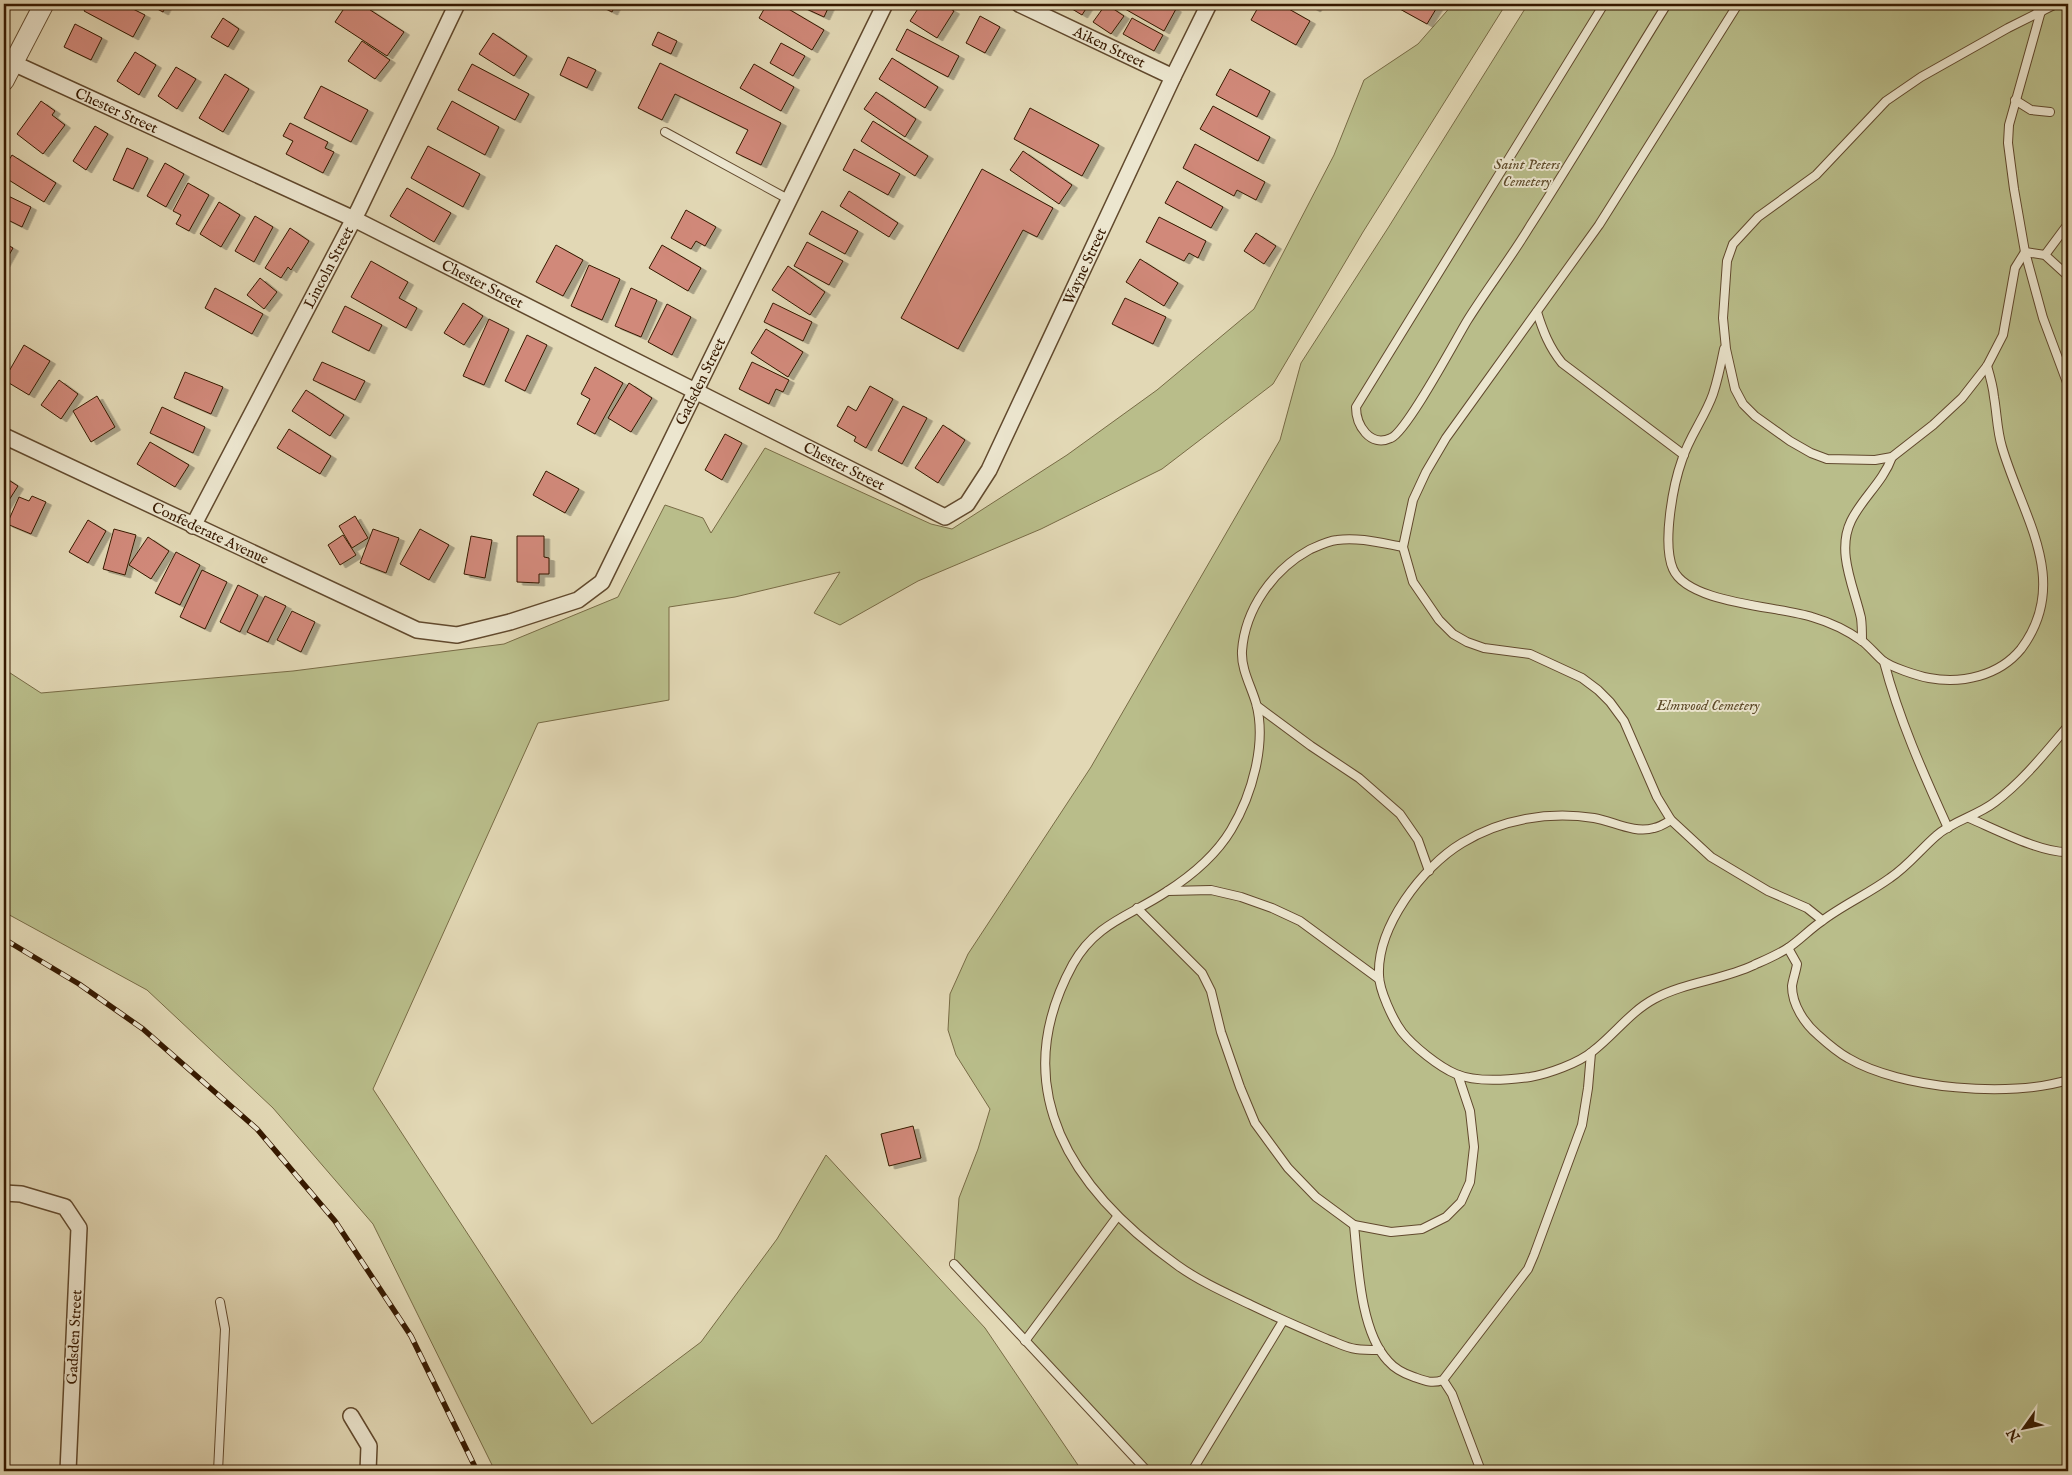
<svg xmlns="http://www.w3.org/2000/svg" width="2072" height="1475" font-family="'IM FELL English',serif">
<defs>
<filter id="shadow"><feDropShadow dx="5.5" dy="3" stdDeviation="0" flood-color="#0004"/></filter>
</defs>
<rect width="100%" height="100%" fill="#e2d8b5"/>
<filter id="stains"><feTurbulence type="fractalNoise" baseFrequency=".004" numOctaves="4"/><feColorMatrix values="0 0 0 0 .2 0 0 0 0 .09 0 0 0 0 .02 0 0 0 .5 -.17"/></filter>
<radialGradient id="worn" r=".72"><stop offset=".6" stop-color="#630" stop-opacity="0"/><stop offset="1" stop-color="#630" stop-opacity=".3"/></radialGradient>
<g fill="#b9bd8a" stroke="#786b45">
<path d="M1453,4H1506L1363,232L1273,384L1162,469L1041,529L918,581L840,625L814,613L840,572L735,597L669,607V700L538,723L373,1089L592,1424L701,1342L777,1239L826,1155L985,1328L1082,1471H495L373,1224L273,1108L147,990L4,912V669L41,693L293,671L504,644L618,597L665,505L703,518L711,533L765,448L931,524L952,529L1067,455L1157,390L1254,309L1334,155L1364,80L1418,44Z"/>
<path d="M1528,4H2068V1471H1147L954,1264L959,1198L978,1149L990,1109L956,1055L948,1030L950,994L968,954L1091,767L1280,440L1301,363L1388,228Z"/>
</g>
<g fill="#d1897a" stroke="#361900" filter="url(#shadow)">
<path d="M88,4H123L145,15L133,37L84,11Z"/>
<path d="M148,4H167L163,12Z"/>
<path d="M347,4H361L404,32L387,56L335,22Z"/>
<path d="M596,4H616L612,12Z"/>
<path d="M767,4H780L824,30L812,50L759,18Z"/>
<path d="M801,4H830L824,17L800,6Z"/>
<path d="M921,4H942L954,11L937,38L910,21Z"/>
<path d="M1064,4H1089L1082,15Z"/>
<path d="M1106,4L1124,16L1111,34L1093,22Z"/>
<path d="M1128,4H1167L1176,9L1164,31L1125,9Z"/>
<path d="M1260,4H1280L1310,21L1296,45L1251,20Z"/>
<path d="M1306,4H1318L1315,9Z"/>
<path d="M1400,4H1439L1427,24L1398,8Z"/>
<path d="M980,16L1000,27L985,53L966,43Z"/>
<path d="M223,18L239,29L228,47L211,37Z"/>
<path d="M1132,18L1163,35L1154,51L1123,34Z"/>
<path d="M75,24L102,38L91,60L64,47Z"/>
<path d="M907,29L959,56L948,77L896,50Z"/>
<path d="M658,32L677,41L671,54L652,45Z"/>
<path d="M493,33L527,56L514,76L479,54Z"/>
<path d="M362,41L390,60L375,79L348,61Z"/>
<path d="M781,43L805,56L793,76L770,63Z"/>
<path d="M135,52L156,65L139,95L117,81Z"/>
<path d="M568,57L596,70L587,88L560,75Z"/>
<path d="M892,58L938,87L925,108L879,79Z"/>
<path d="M660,63L781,123L761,165L736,153L748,130L675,94L662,120L638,108Z"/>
<path d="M472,64L529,94L515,120L458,90Z"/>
<path d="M754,64L794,87L781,111L740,88Z"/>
<path d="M176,67L196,79L177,109L158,96Z"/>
<path d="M1230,69L1270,91L1257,117L1216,95Z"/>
<path d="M225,74L249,89L223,132L199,118Z"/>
<path d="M321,86L368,110L351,142L304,118Z"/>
<path d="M876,92L916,119L905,137L864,109Z"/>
<path d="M41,101L55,111L52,115L65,125L43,154L17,134Z"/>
<path d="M452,101L499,127L485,155L437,129Z"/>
<path d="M1213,106L1270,137L1258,161L1200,129Z"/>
<path d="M1030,108L1099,145L1082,176L1014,139Z"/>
<path d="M873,121L928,156L915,176L861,141Z"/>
<path d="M290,123L328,142L325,148L334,152L323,173L286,154L293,141L283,136Z"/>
<path d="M95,126L108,134L86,170L73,161Z"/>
<path d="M1195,144L1265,182L1256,200L1237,190L1234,196L1183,168Z"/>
<path d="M428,146L480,174L463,207L411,178Z"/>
<path d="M127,148L148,158L133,189L113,180Z"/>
<path d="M854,149L900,174L888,195L843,170Z"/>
<path d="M1023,151L1072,185L1059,204L1010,170Z"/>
<path d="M12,155L56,183L44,202L4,177V168Z"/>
<path d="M165,163L184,174L166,207L147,196Z"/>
<path d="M982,169L1053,208L1037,237L1023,230L958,349L901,318Z"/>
<path d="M1177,181L1223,207L1211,228L1165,203Z"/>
<path d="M188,183L209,195L189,231L176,224L181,215L173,211Z"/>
<path d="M407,188L451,213L434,242L390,216Z"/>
<path d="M849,191L898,223L889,237L840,206Z"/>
<path d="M4,194L31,207L22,227L4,218Z"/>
<path d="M219,202L240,215L221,247L200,234Z"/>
<path d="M686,210L716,227L705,246L696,241L691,249L671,238Z"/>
<path d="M822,211L858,231L845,254L809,234Z"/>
<path d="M255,216L273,227L254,262L235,251Z"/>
<path d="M1159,217L1206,241L1198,258L1189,253L1184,261L1146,242Z"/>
<path d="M290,228L309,241L291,270L288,267L281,278L265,268Z"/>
<path d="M1256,233L1276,246L1264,264L1244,251Z"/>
<path d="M807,242L843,261L829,285L794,266Z"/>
<path d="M4,243L13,248L4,264Z"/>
<path d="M556,245L583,260L563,296L536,282Z"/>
<path d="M662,245L701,268L688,291L649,268Z"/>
<path d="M1140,259L1178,283L1164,306L1126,282Z"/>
<path d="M371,261L408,282L399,298L417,308L406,328L351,297Z"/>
<path d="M589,265L620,279L602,320L571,306Z"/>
<path d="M788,266L825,292L810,315L772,290Z"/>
<path d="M260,278L277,292L264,309L247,295Z"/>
<path d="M215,288L263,314L252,334L205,308Z"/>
<path d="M631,288L657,300L641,337L615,326Z"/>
<path d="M1125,298L1166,317L1153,344L1112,324Z"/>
<path d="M463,303L483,316L464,345L444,333Z"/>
<path d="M773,303L812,322L803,341L764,322Z"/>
<path d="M667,304L691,317L672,355L648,342Z"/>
<path d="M345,306L382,325L369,351L332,332Z"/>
<path d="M489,319L509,329L484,385L463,376Z"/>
<path d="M766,329L803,352L788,377L751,353Z"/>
<path d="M527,335L547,345L525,391L505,381Z"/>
<path d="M24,345L50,361L29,395L4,380Z"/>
<path d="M322,362L365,381L355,400L313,380Z"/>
<path d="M752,362L789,380L783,392L776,389L769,404L739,389Z"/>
<path d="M595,367L623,383L595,434L577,424L590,399L581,394Z"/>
<path d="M185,372L223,387L211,414L174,398Z"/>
<path d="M59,380L78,394L61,419L41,405Z"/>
<path d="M629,383L652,398L631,432L608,418Z"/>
<path d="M870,386L893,399L866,448L854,441L856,437L837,426L848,406L856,411Z"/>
<path d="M306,390L344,415L330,436L292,411Z"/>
<path d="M97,396L115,427L91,442L73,411Z"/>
<path d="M903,406L927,418L902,464L878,451Z"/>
<path d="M162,407L205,427L193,453L150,433Z"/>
<path d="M943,425L965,440L938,483L915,468Z"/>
<path d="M289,429L331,456L320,474L277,448Z"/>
<path d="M725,434L742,443L722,480L705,470Z"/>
<path d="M150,442L189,465L175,487L137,464Z"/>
<path d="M546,471L579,489L565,513L533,495Z"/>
<path d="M4,477L18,486L4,508Z"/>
<path d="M32,496L46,502L31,534L7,524L19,497L29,501Z"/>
<path d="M355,516L368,538L352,548L339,526Z"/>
<path d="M88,520L106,531L88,563L69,552Z"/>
<path d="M114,529L136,535L125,575L103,569Z"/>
<path d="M373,529L399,538L386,573L360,563Z"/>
<path d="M420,529L449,545L429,580L400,564Z"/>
<path d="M343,535L356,555L340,565L328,545Z"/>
<path d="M471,536L492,540L485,578L464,574Z"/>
<path d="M517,536H544V557L549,558V574H539V583L517,582Z"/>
<path d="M148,537L169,551L151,579L129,565Z"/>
<path d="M176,552L200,565L180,605L155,593Z"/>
<path d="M202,570L227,582L205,629L180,617Z"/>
<path d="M238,585L258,595L240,632L220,622Z"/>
<path d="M265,596L286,606L268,642L247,632Z"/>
<path d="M292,611L315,622L301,652L277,640Z"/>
<path d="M913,1126L921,1158L889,1166L881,1134Z"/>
</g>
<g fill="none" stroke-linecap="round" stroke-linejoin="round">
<g stroke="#61492d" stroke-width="10">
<g id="service">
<path d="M1604,4L1356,407C1356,425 1370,448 1391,438C1407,431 1455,341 1467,321C1487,289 1510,259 1530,226C1577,153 1621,78 1667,4"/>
<path d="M1738,4L1599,225L1446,438L1426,472L1413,500L1403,547L1413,582L1439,620L1453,634L1467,642L1484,648L1530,654L1582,678L1598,690L1610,702L1624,721L1657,797L1671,820L1711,857L1768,891L1807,908L1822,920"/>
<path d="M2031,4L2042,11"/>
<path d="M2043,4L2009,125L2008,143L2014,189L2025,252L2043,318L2068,385"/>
<path d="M2056,4L2008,28L1921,77L1886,101L1816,175L1758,217L1733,244L1727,261L1723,318L1726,349L1735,389L1743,404L1755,416L1790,441L1811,453L1827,459L1875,460L1892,457L1933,425L1962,398L1987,366L2003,335L2015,268L2025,252L2045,255L2068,276"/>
<path d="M2015,100L2031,110L2050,112"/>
<path d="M665,132L788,199"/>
<path d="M2045,255L2068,224"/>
<path d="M1537,312C1543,331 1549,347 1562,363L1684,455"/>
<path d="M1724,349C1721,364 1718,379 1713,394C1705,417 1689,437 1682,460C1673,485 1662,544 1673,569C1688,604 1779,606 1812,617C1829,622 1848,631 1862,641C1869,646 1875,654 1882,660C1890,667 1918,676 1929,678C1962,684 1999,676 2021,649C2072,581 2022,516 2002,447C1997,431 1997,414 1994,397C1993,386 1990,376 1987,366"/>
<path d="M1862,641C1862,633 1862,625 1861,618C1854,587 1836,552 1851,521C1862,498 1883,482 1892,457"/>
<path d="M1884,662C1899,719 1923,773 1948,828"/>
<path d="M1257,706L1311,746L1359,778L1400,814L1418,840L1429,871"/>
<path d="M1969,818C1995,829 2041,853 2068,852"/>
<path d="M1671,820C1666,823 1660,827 1654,828C1634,834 1613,821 1594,818C1549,811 1501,819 1462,843C1422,867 1377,927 1379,975C1379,990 1393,1020 1402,1032C1413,1046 1439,1067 1456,1074C1477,1083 1508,1080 1530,1077C1548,1074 1579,1063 1593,1051C1614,1035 1630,1012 1654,999C1685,982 1723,980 1754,965C1765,960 1777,955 1788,948C1800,940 1810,929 1822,921C1843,905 1868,894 1890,878C1908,866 1920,850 1936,836C1952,821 1977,816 1995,802C2023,781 2045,753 2068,726"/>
<path d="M1168,891L1211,890L1241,897L1272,908L1300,921L1379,979"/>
<path d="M1137,908L1202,973L1211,991L1221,1032L1240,1087L1255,1123L1288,1168L1316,1197L1354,1225L1391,1232L1422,1229L1446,1217L1461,1202L1470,1182L1474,1147L1470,1111L1458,1075"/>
<path d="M1788,948L1797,964C1796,971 1793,979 1792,986C1792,1005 1805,1024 1818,1035C1828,1044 1837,1052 1848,1058C1900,1089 2011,1098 2068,1080"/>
<path d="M1354,1225C1358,1264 1360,1331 1388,1361C1394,1368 1405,1374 1414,1377C1425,1381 1432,1384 1443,1380L1528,1269L1534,1255L1582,1125L1588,1088L1591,1053"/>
<path d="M954,1264L1147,1471"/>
<path d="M1025,1341L1117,1217"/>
<path d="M1380,1350C1372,1350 1363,1350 1356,1349C1346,1348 1336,1342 1327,1339C1301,1328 1276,1317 1251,1305C1226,1293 1199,1281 1177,1265C1073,1191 1004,1090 1073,964C1096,923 1130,916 1166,892C1191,876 1216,855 1231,830C1252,795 1267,743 1256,703C1251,686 1241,669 1242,651C1245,609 1273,570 1309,550C1318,546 1327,541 1337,540C1359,537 1381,543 1403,547"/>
<path d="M1443,1380L1452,1394L1481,1471"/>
<path d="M218,1471L225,1329L220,1302"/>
<path d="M1192,1471L1283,1321"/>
</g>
</g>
<g stroke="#61492d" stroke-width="18">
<g id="minor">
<path id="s1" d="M1019,4L1173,77"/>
<path id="s2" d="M13,63L354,219L945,517L967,504L989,470L1173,77L1209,4"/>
<path id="s3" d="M4,436L417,630L457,635L510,622L578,600L602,582L885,4"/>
<path id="s4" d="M193,526L359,209L457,4"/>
<path d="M4,1193L21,1194L65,1207L79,1228L68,1471"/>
<path d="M351,1416L369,1446L368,1471"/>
</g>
</g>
<g stroke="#61492d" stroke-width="21">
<path id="tertiary" d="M4,81L44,4"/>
</g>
<use href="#service" stroke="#ece6cf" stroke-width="8"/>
<use href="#minor" stroke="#ece6cf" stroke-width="15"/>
<use href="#tertiary" stroke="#ece6cf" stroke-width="19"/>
<g stroke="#361900" stroke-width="5.5">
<path id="rail" d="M4,939L79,984L143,1029L257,1129L335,1221L411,1336L477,1471"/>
</g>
<use href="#rail" stroke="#ece6cf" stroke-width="4" stroke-dasharray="11" stroke-linecap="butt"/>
</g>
<g text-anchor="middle" stroke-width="4" stroke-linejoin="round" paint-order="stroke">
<g font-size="15" fill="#361900" stroke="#ece6cf">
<text dy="5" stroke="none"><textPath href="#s1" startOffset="100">Aiken Street</textPath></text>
<text dy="5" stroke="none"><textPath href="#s2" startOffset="114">Chester Street</textPath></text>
<text dy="5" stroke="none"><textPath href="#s4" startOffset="292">Lincoln Street</textPath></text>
<text dy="5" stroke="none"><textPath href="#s2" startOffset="1328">Wayne Street</textPath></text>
<text dy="5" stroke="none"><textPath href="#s2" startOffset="519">Chester Street</textPath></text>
<text dy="5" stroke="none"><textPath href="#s3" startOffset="876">Gadsden Street</textPath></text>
<text dy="5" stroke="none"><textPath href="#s2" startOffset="924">Chester Street</textPath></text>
<text dy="5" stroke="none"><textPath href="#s3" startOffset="228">Confederate Avenue</textPath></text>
<text transform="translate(74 1337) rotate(-87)" y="5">Gadsden Street</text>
</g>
<g font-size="15" font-style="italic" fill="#5d4a29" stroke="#ece6cf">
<text x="1527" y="169">Saint Peters<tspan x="1527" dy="17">Cemetery</tspan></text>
<text x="1708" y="710">Elmwood Cemetery</text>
</g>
</g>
<rect width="2072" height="1475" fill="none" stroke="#e2d8b5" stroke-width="20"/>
<rect x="5" y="5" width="2062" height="1465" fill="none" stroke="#361900" stroke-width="2.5"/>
<rect x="10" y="10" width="2052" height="1455" fill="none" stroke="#361900"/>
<g transform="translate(2024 1428) rotate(237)" stroke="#ece6cf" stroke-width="4" paint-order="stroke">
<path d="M0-4L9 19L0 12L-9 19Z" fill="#361900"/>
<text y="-8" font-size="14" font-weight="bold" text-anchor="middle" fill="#361900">N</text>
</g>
<rect width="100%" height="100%" filter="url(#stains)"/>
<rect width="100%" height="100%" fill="url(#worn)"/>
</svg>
